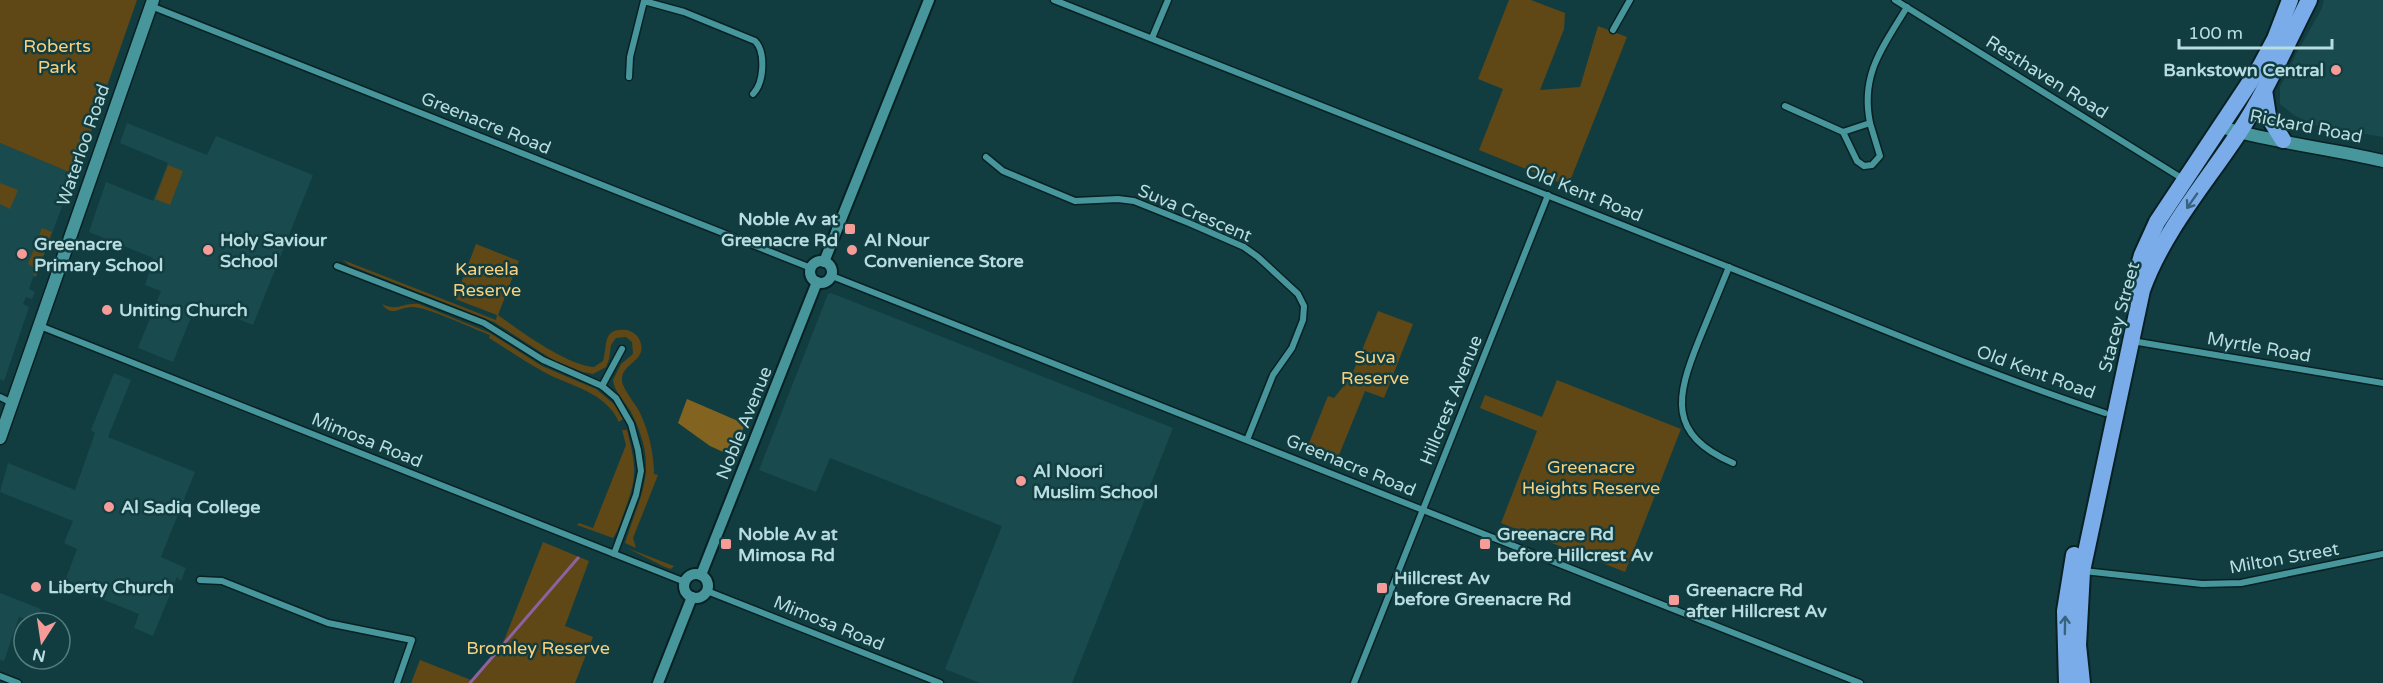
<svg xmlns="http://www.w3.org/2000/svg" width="2383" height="683" font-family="'Varela Round',sans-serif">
<rect width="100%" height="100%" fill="#123d40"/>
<g fill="#184a4e">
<path d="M2324,0H2383V137L2318,126L2295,116L2280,104V87L2296,54L2321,10Z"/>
<path d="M127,123L207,155L216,136L313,175L253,325L216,310L215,312L196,305L173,362L138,348L161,291L145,285L153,258L89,232L106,182L153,201L168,163L120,143Z"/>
<path d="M0,143L74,174L36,277H33L29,289L35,292L32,299L26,297L23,304L29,307L4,381L0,379Z"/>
<path d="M831,293L1173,428L1072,683H980L945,669L1002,526L830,458L816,492L759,470L828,294Z"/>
<path d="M114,373L131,380L108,437L195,472L161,557L186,568L181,581L177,577L153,636L134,628L139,614L64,584L77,549L64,543L73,521L0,492L8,463L75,490L95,433L91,430Z"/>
<path d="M0,593L41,609L36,623L19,617L4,661L0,660Z"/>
</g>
<g fill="#5f4716">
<path d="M0,0H137L76,175L0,143Z"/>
<path d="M1509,0H1531L1565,13L1564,29L1540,90L1580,87L1598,26L1627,37L1568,186L1479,150L1503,89L1478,79Z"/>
<path d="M168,165L183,171L170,205L155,199Z"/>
<path d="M0,183L18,190L10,209L0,204Z"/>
<path d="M42,228L52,232L36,276L34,275L33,267L28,264Z"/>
<path d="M476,244L519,261L498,315C520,331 568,366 594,367L603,361C608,346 601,327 627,330C633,332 638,335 640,341C648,361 622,363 622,379C621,388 637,405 641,415C649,433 654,454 654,474L658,475L633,538L636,548L625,543L626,540C642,490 658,469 633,416C628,404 614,393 613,380L621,364L633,354L632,342L626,337L616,338L611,345L609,359L606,367L593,374L583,372L553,360L494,322L349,265L343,260L496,320L497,315L455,299Z"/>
<path d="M382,304C398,312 403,302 419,304L490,333L542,366L596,389L614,404L623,419L619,422C605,391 571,387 544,372C525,362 507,349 489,338L490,335C473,329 428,307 412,307C399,307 392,318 382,304Z"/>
<path d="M1378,311L1413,324L1384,398L1365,391L1337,460L1307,448L1328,396L1334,398L1351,377Z"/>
<path d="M1557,380L1681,429L1625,572L1501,523L1537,431L1480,408L1485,395L1542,417Z"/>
<path d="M622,430H627C636,466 638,477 624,512C621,521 618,531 613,538L577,525L579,523L593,528L626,445Z"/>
<path d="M543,542L589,561L565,626L593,637L575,683H411L420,660L471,680L503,643Z"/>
<path d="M627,548L674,566L671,569L665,567Z"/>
</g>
<path fill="#836320" d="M687,399L745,424L732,456L710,446L678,423Z"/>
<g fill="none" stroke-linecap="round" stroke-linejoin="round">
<path stroke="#8d62a0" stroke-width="3" d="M470,683L578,558"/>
<g stroke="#082123" stroke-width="9">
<g id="minor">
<path d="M1054,0C1272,85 1490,172 1708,259C1840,311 1970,368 2105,413"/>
<path d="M1895,0L2183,179"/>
<path d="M151,6L811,268"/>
<path d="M1613,30L1630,0"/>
<path d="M1152,38L1168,0"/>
<path d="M629,77L630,57L644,1L684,12L755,41C766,52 764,83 753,94"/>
<path d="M1785,106L1843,132L1870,123C1860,74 1883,47 1907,7"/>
<path d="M1843,132L1857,161L1864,166L1872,165L1880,156L1870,123"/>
<path d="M986,157L1003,171L1075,201L1118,199L1134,201L1189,223L1244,247L1258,257L1298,294L1304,306L1303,320L1292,348L1273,375L1247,440"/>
<path d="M337,266L484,323L543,360L602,386L616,398L631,424L638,450L641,471L636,495L614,554"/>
<path d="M1729,267C1719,291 1709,316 1699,340C1676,397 1667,434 1733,463"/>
<path d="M832,276L1860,683"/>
<path d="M40,326L685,582"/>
<path d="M2132,341L2383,383"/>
<path d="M602,386L622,349"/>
<path d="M0,397L12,403"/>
<path d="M2084,571L2202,584L2241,583L2383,554"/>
<path d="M200,580L222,581L328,623L412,640L397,683"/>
<path d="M707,591L940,683"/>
<path d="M0,676L18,683"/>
<path d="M1354,683L1548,195"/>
</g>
</g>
<g stroke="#082123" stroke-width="14">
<g id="tertiary">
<circle cx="821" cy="272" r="11"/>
<path d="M824,262L929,0"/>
<circle cx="696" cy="586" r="12"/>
<path d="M701,575L817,282"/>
<path d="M658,683L692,597"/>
</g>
</g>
<g stroke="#082123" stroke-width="15">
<g id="secondary">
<path d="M2221,127C2274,143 2330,148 2383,161"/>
<path d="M0,438L153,0"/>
</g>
</g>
<g stroke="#082123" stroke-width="20">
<g id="trunk">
<path d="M2264,90L2268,116L2283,140"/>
<path d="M2131,293L2142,255L2157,222L2260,67L2275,39L2290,0"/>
<path d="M2067,683L2065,611L2074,555"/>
<path d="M2082,683L2078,645L2082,571L2142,290C2163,232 2204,185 2238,134C2266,92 2286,45 2309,0"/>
</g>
</g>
<use href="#minor" stroke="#47969c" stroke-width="6"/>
<use href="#tertiary" stroke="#47969c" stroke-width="10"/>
<use href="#secondary" stroke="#47969c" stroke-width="12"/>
<use href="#trunk" stroke="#7bacea" stroke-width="16"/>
</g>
<defs><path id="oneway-shaft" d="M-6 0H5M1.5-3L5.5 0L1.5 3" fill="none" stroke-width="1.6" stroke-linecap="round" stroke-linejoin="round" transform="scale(1.5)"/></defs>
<g stroke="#37647c">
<use href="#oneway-shaft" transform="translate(2192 201) rotate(125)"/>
<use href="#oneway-shaft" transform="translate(2065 625) rotate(-89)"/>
</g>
<g fill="#f59b98" stroke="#123d40" stroke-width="2">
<circle cx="2336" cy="70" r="6"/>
<rect x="844" y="223" width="12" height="12" rx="3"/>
<circle cx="208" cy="250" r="6"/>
<circle cx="852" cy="250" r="6"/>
<circle cx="22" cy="254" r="6"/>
<circle cx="107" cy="310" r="6"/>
<circle cx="1021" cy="481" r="6"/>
<circle cx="109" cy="507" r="6"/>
<rect x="720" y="538" width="12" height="12" rx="3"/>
<rect x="1479" y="538" width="12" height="12" rx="3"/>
<circle cx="36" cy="587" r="6"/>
<rect x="1376" y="582" width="12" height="12" rx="3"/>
<rect x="1668" y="594" width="12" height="12" rx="3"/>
</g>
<g text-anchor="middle" stroke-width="5" stroke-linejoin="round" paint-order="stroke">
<g font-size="18" fill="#fad07f" stroke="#123d40">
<text x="57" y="52">Roberts<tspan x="57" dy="21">Park</tspan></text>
<text x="487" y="275">Kareela<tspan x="487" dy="21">Reserve</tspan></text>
<text x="1375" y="363">Suva<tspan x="1375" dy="21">Reserve</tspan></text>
<text x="1591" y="473">Greenacre<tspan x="1591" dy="21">Heights Reserve</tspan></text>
<text x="538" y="654">Bromley Reserve</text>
</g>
<g font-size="18" font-weight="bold" fill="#b8dde0" stroke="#123d40" text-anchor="start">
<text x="2324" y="76" text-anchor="end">Bankstown Central</text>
<text x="838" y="225" text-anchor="end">Noble Av at<tspan x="838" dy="21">Greenacre Rd</tspan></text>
<text x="220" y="246">Holy Saviour<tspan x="220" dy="21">School</tspan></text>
<text x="864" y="246">Al Nour<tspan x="864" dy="21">Convenience Store</tspan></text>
<text x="34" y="250">Greenacre<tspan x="34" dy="21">Primary School</tspan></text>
<text x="119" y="316">Uniting Church</text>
<text x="1033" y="477">Al Noori<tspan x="1033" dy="21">Muslim School</tspan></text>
<text x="121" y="513">Al Sadiq College</text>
<text x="738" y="540">Noble Av at<tspan x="738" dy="21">Mimosa Rd</tspan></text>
<text x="1497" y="540">Greenacre Rd<tspan x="1497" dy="21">before Hillcrest Av</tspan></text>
<text x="1394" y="584">Hillcrest Av<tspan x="1394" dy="21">before Greenacre Rd</tspan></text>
<text x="48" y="593">Liberty Church</text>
<text x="1686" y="596">Greenacre Rd<tspan x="1686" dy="21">after Hillcrest Av</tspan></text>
</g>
<g font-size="18" fill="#b8dde0" stroke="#123d40">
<text transform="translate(2047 77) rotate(32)" y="6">Resthaven Road</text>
<text transform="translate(486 123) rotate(22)" y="6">Greenacre Road</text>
<text transform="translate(2306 126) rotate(11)" y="6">Rickard Road</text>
<text transform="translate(83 145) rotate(-71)" y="6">Waterloo Road</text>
<text transform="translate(1584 193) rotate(22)" y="6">Old Kent Road</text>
<text transform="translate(1195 213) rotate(23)" y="6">Suva Crescent</text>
<text transform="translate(2119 317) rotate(-75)" y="6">Stacey Street</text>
<text transform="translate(2259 347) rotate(10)" y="6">Myrtle Road</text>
<text transform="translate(2036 372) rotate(20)" y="6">Old Kent Road</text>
<text transform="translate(1451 400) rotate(-68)" y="6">Hillcrest Avenue</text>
<text transform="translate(744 423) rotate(-68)" y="6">Noble Avenue</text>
<text transform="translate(367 440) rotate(22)" y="6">Mimosa Road</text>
<text transform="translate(1351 465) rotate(22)" y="6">Greenacre Road</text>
<text transform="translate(2284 558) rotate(-10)" y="6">Milton Street</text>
<text transform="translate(829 623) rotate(22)" y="6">Mimosa Road</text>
</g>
</g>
<g transform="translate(42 641) rotate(192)"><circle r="28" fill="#123d40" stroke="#547d80" stroke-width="1.5"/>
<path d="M0-4.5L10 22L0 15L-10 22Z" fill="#f59b98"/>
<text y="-9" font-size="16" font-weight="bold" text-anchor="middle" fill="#b8dde0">N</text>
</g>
<path d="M2179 39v9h153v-9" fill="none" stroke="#b8dde0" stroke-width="3"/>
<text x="2188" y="39" font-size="18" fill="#b8dde0" stroke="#123d40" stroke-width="4.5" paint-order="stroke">100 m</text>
</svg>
